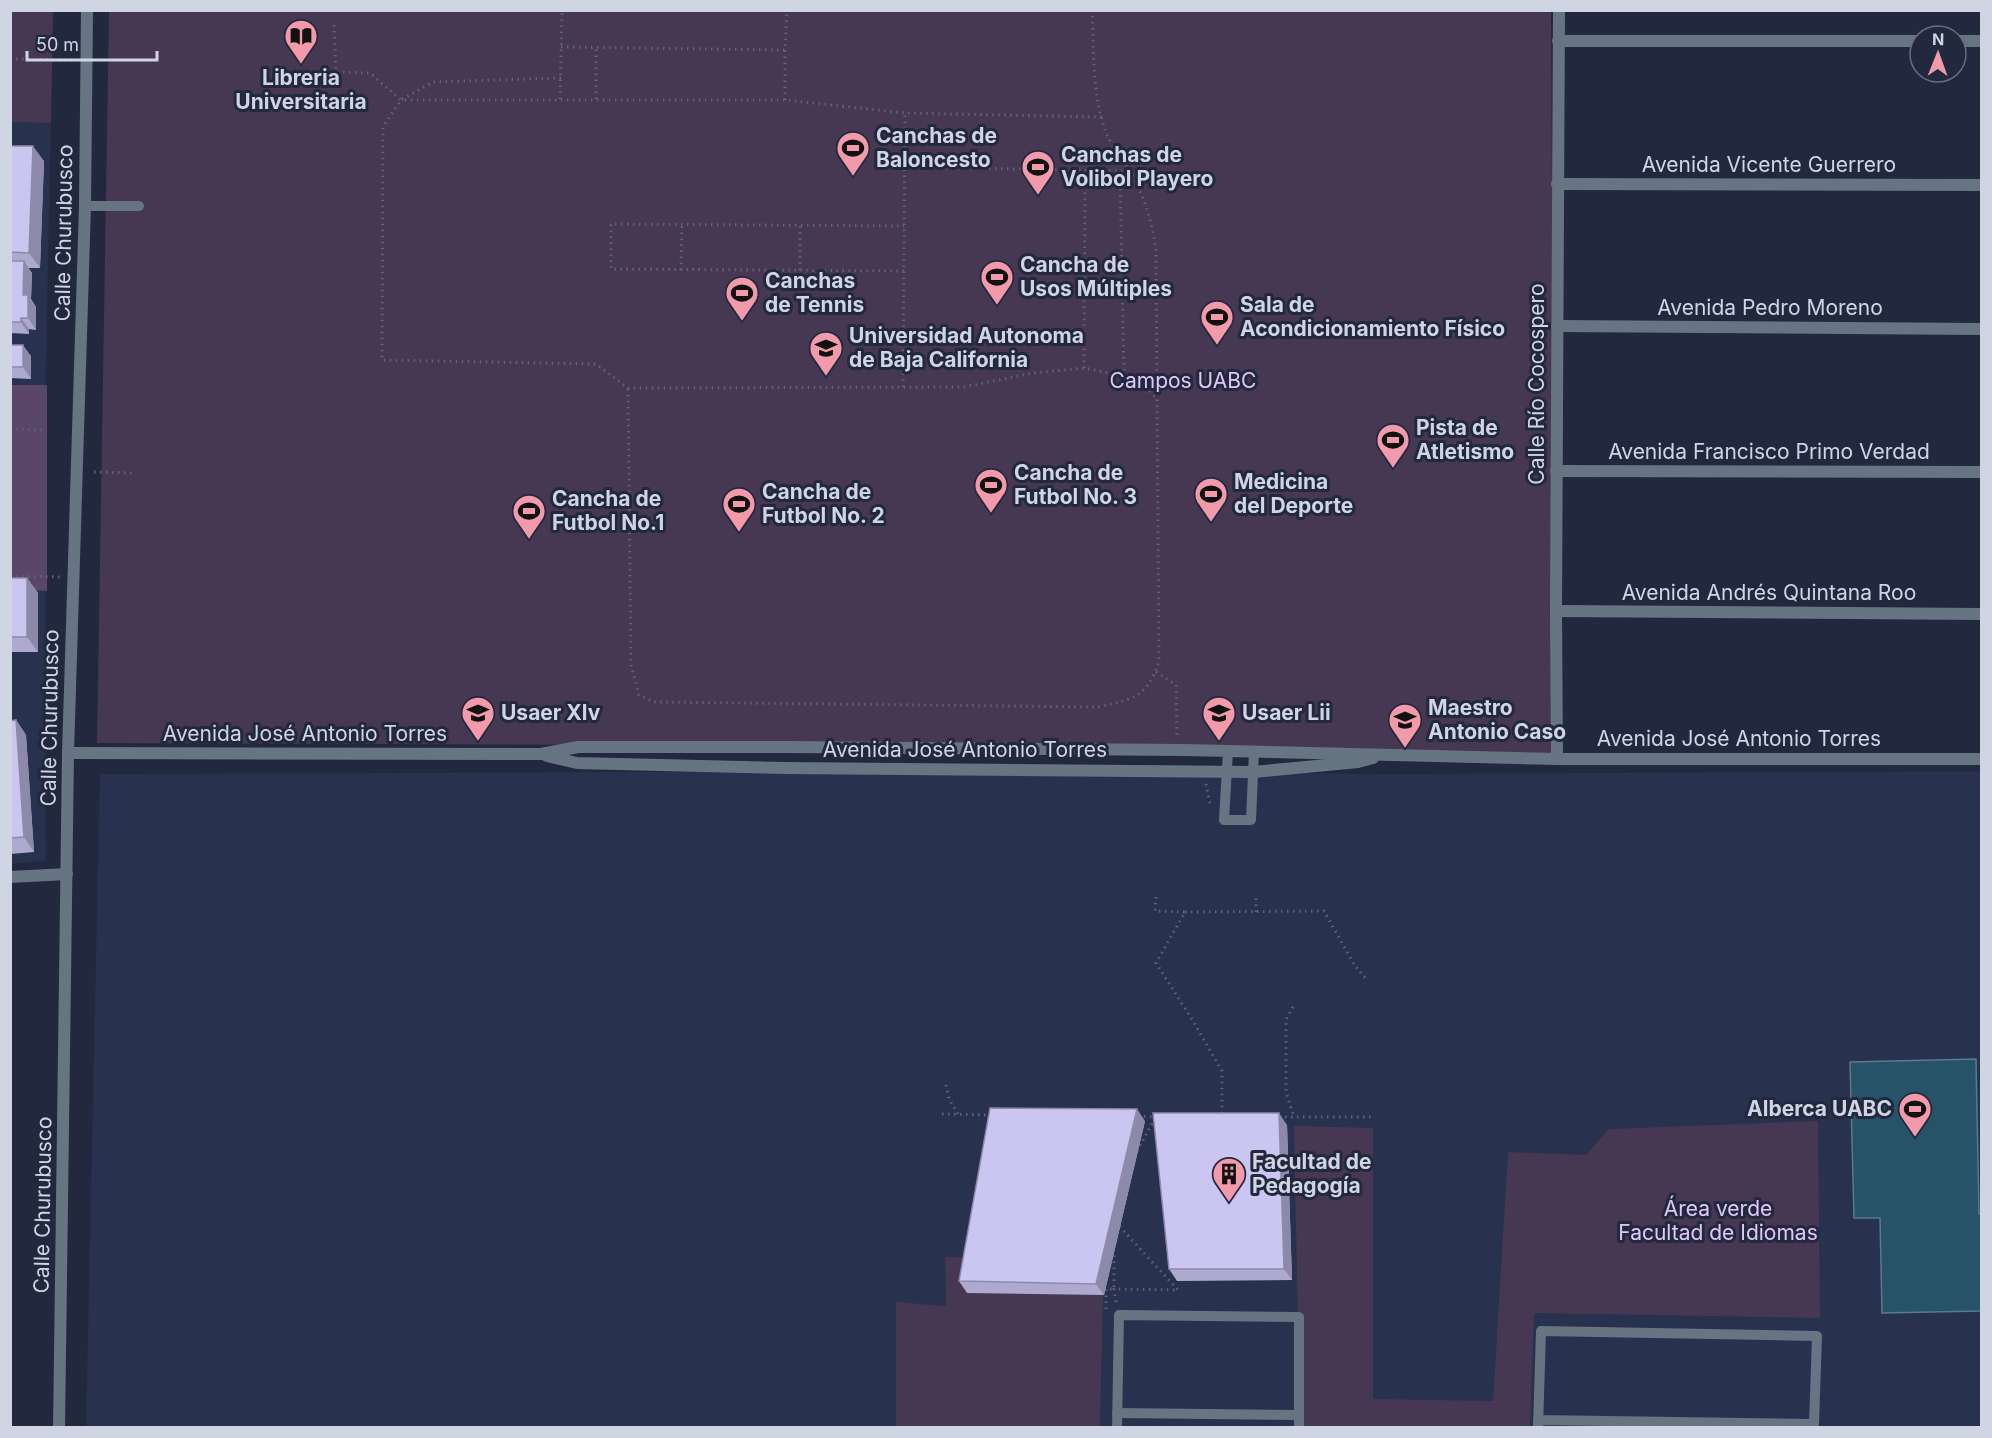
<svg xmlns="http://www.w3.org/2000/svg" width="1992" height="1438" font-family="Inter,sans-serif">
<rect width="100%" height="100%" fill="#22283e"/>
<g fill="#28314d">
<path d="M11,11H53L45,412L46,861L11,864Z"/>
<path d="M897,771L1402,774L1981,771V1427H1100L1104,1260L945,1257L946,1306L896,1303V1427L86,1428L100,774Z"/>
</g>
<g fill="#463752">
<path d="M11,10L53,11L51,123L11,122Z"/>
<path d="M109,11H1551L1555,757L860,746L97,743Z"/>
<path d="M1818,1121L1820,1318L1534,1313L1530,1427H1300L1294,1126L1373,1128V1399L1493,1401L1508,1152L1586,1155L1609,1129Z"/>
<path d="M945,1257L1104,1259L1100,1427L896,1428V1302L946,1306Z"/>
</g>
<path fill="#594668" d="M10,385H47V591L11,589Z"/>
<path fill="#275368" stroke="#5a7a8d" stroke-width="1.5" d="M1976,1059L1979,1214H1982L1981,1311L1882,1313L1880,1218H1854L1850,1062Z"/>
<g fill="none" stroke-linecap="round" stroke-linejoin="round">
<g stroke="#5e6477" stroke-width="3" stroke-dasharray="1.5 4.5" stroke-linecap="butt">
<path d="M1092,10C1094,50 1092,92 1105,130C1111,146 1122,158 1131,173C1145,198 1153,224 1156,252L1157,398"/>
<path d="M334,25L336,72L370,73L401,100H785L905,113L1102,117"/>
<path d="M561,47L785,50"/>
<path d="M10,59L72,60"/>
<path d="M561,78L433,82L401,100L383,127L382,360L596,364L628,388L964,387L1033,373L1084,368L1119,375L1146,388L1157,398L1159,661C1147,698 1133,699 1098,707L654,702L639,695L631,665L628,388"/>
<path d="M560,99L562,10"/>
<path d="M596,99V47"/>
<path d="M785,100V50L787,10"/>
<path d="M905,167L1130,171"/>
<path d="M1120,171L1124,377"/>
<path d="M681,270L682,225"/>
<path d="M800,270V225"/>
<path d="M904,271L611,269V224L904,226"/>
<path d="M1084,368L1085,170"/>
<path d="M903,387L905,113"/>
<path d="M10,429L46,430"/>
<path d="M94,472L134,473"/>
<path d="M10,576L60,577"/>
<path d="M1156,672L1176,685L1177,737"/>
<path d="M1206,784L1210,804"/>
<path d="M1156,897L1155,911L1185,912L1156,963L1193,1021L1222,1071V1116"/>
<path d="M1185,912L1324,911L1355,966L1367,980"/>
<path d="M1256,912V897"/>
<path d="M1293,1007L1286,1020V1092L1294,1117"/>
<path d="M946,1085L949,1099L958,1114"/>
<path d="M942,1114L991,1115"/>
<path d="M1138,1116L1156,1117"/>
<path d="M1279,1117H1372"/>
<path d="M1137,1151L1155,1118"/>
<path d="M1116,1302L1114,1289L1178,1290L1119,1226"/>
<path d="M1106,1309V1289H1114V1251"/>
</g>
<g stroke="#677482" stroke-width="10">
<path d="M85,206H139"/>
<path d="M1228,751L1224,820H1251L1254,751"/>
<path d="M1117,1413L1299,1415"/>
<path d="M1117,1428L1119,1315L1299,1317V1428"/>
<path d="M1538,1428L1541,1331L1817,1336L1814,1424L1538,1420"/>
</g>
<g stroke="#677482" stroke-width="12">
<path d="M1558,41H1920"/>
<path d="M1956,41H1982"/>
<path d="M1557,184L1982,185"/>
<path d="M1557,326L1982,329"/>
<path d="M1556,471L1982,472"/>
<path d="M1556,611L1982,614"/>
<path d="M68,753L541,754L578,747H784L1185,750L1557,759H1982"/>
<path d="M547,756L577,763L786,768L1253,772L1358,762L1373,758"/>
<path d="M1557,759L1556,611L1559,10"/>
<path d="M10,877L67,874"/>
<path d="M59,1428L68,753L85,206L87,10"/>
</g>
</g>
<g fill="#aea9cf">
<path d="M10,146L44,161L40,268H28L32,273L31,299L36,307V330L29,329V334L10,333Z"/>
<path d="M10,345L31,356V379L10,378Z"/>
<path d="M10,578H27L38,593V652H10Z"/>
<path d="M16,720L26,735L34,852L10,854V721Z"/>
<path d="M1145,1121L1104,1295L967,1293L959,1281Z"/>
<path d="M1287,1125L1292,1280L1177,1281L1169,1269Z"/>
</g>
<g fill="#8d8aa9">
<path d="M33,146L44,161L40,268L29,253Z"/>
<path d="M24,261L32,273L31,299L36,307V330L28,318L23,295Z"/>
<path d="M21,318L29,329V334L21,322Z"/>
<path d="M23,345L31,356V379L23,367Z"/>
<path d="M27,578L38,593V652L27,637Z"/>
<path d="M16,720L26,735L34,852L24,837Z"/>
<path d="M1137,1109L1145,1121L1104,1295L1096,1284Z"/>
<path d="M1279,1113L1287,1125L1292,1280L1284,1269Z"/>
</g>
<g fill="#cac5f1" stroke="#8d8aa9" stroke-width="1.5">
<path d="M10,146H33L29,253L10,252Z"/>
<path d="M10,261H24L23,295H28V318H21V322H10Z"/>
<rect x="10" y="345" width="13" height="22"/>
<rect x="10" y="578" width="17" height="59"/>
<path d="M16,720L24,837L10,838V721Z"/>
<path d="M990,1108L1137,1109L1096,1284L959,1281Z"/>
<path d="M1153,1113H1279L1284,1269H1169Z"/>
</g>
<defs>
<g id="library-pin" transform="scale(1.725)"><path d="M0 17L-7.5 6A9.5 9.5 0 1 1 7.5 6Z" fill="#f39aaa" stroke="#22283e"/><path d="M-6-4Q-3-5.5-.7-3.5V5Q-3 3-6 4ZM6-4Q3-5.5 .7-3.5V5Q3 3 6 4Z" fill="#111"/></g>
<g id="stadium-pin" transform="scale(1.725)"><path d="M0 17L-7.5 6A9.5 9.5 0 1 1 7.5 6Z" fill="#f39aaa" stroke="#22283e"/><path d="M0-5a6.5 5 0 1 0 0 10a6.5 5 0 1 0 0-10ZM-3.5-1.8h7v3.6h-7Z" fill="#111"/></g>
<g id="university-pin" transform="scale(1.725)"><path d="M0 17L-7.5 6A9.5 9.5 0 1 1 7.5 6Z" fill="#f39aaa" stroke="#22283e"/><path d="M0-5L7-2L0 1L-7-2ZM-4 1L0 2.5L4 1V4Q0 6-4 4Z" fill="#111"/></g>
<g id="school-pin" transform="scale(1.725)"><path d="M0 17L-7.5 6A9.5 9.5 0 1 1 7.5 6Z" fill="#f39aaa" stroke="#22283e"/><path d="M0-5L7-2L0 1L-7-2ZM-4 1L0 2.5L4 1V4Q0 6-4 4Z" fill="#111"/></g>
<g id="building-pin" transform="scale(1.725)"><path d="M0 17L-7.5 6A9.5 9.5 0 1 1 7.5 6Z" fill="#f39aaa" stroke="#22283e"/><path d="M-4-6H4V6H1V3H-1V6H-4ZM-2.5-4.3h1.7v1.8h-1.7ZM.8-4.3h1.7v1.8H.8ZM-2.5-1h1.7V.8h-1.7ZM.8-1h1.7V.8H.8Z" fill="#111"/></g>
</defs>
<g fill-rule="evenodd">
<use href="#library-pin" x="301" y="36"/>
<use href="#stadium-pin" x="853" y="148"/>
<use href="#stadium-pin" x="1038" y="167"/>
<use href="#stadium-pin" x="997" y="277"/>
<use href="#stadium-pin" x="742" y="293"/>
<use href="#stadium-pin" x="1217" y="317"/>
<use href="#university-pin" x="826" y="348"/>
<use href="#stadium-pin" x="1393" y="440"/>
<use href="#stadium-pin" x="991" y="485"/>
<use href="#stadium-pin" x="1211" y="494"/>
<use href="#stadium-pin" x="739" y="504"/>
<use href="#stadium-pin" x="529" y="511"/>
<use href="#school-pin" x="478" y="713"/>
<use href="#school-pin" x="1219" y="713"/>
<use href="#school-pin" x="1405" y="720"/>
<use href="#stadium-pin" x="1915" y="1109"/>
<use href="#building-pin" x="1229" y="1174"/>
</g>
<g text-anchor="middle" stroke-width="6" stroke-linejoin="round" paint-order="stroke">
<g font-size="21" font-weight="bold" fill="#d0d5e4" stroke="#22283e" text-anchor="start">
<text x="301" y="85" text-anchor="middle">Libreria<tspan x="301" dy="24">Universitaria</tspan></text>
<text x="876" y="143">Canchas de<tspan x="876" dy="24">Baloncesto</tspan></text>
<text x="1061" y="162">Canchas de<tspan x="1061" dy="24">Volibol Playero</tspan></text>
<text x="1020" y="272">Cancha de<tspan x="1020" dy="24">Usos Múltiples</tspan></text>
<text x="765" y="288">Canchas<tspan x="765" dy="24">de Tennis</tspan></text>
<text x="1240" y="312">Sala de<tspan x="1240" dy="24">Acondicionamiento Físico</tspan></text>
<text x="849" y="343">Universidad Autonoma<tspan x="849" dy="24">de Baja California</tspan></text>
<text x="1416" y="435">Pista de<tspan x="1416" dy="24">Atletismo</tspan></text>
<text x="1014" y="480">Cancha de<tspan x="1014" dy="24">Futbol No. 3</tspan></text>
<text x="1234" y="489">Medicina<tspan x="1234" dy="24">del Deporte</tspan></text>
<text x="762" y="499">Cancha de<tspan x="762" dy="24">Futbol No. 2</tspan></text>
<text x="552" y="506">Cancha de<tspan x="552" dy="24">Futbol No.1</tspan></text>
<text x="1428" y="715">Maestro<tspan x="1428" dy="24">Antonio Caso</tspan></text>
<text x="501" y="720">Usaer Xlv</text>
<text x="1242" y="720">Usaer Lii</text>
<text x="1892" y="1116" text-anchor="end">Alberca UABC</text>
<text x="1252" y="1169">Facultad de<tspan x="1252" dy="24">Pedagogía</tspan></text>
</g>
<g font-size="21" fill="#d0d5e4" stroke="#22283e">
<text x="1769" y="172">Avenida Vicente Guerrero</text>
<text transform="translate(64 233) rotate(-89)" y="7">Calle Churubusco</text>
<text x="1770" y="315">Avenida Pedro Moreno</text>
<text transform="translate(1537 384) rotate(-90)" y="7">Calle Río Cocospero</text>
<text x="1769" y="459">Avenida Francisco Primo Verdad</text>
<text x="1769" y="600">Avenida Andrés Quintana Roo</text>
<text transform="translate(50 718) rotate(-89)" y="7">Calle Churubusco</text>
<text x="305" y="741">Avenida José Antonio Torres</text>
<text x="1739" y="746">Avenida José Antonio Torres</text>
<text x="965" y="757">Avenida José Antonio Torres</text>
<text transform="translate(43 1205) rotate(-89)" y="7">Calle Churubusco</text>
</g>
<g font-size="21" fill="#e1c6f7" stroke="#22283e">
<text x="1183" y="388">Campos UABC</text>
<text x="1718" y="1216">Área verde<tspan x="1718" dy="24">Facultad de Idiomas</tspan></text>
</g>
</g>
<rect width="1992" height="1438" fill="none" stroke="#d0d5e4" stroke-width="24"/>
<g transform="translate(1938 54) rotate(1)"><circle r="28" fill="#22283e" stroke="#686d80" stroke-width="1.5"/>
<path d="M0-4.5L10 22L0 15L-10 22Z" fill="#f39aaa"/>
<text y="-9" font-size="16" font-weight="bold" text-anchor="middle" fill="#d0d5e4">N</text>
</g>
<path d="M27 51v9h130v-9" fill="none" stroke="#d0d5e4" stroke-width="3"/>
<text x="36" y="51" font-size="18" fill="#d0d5e4" stroke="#22283e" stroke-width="4.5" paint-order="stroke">50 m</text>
</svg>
